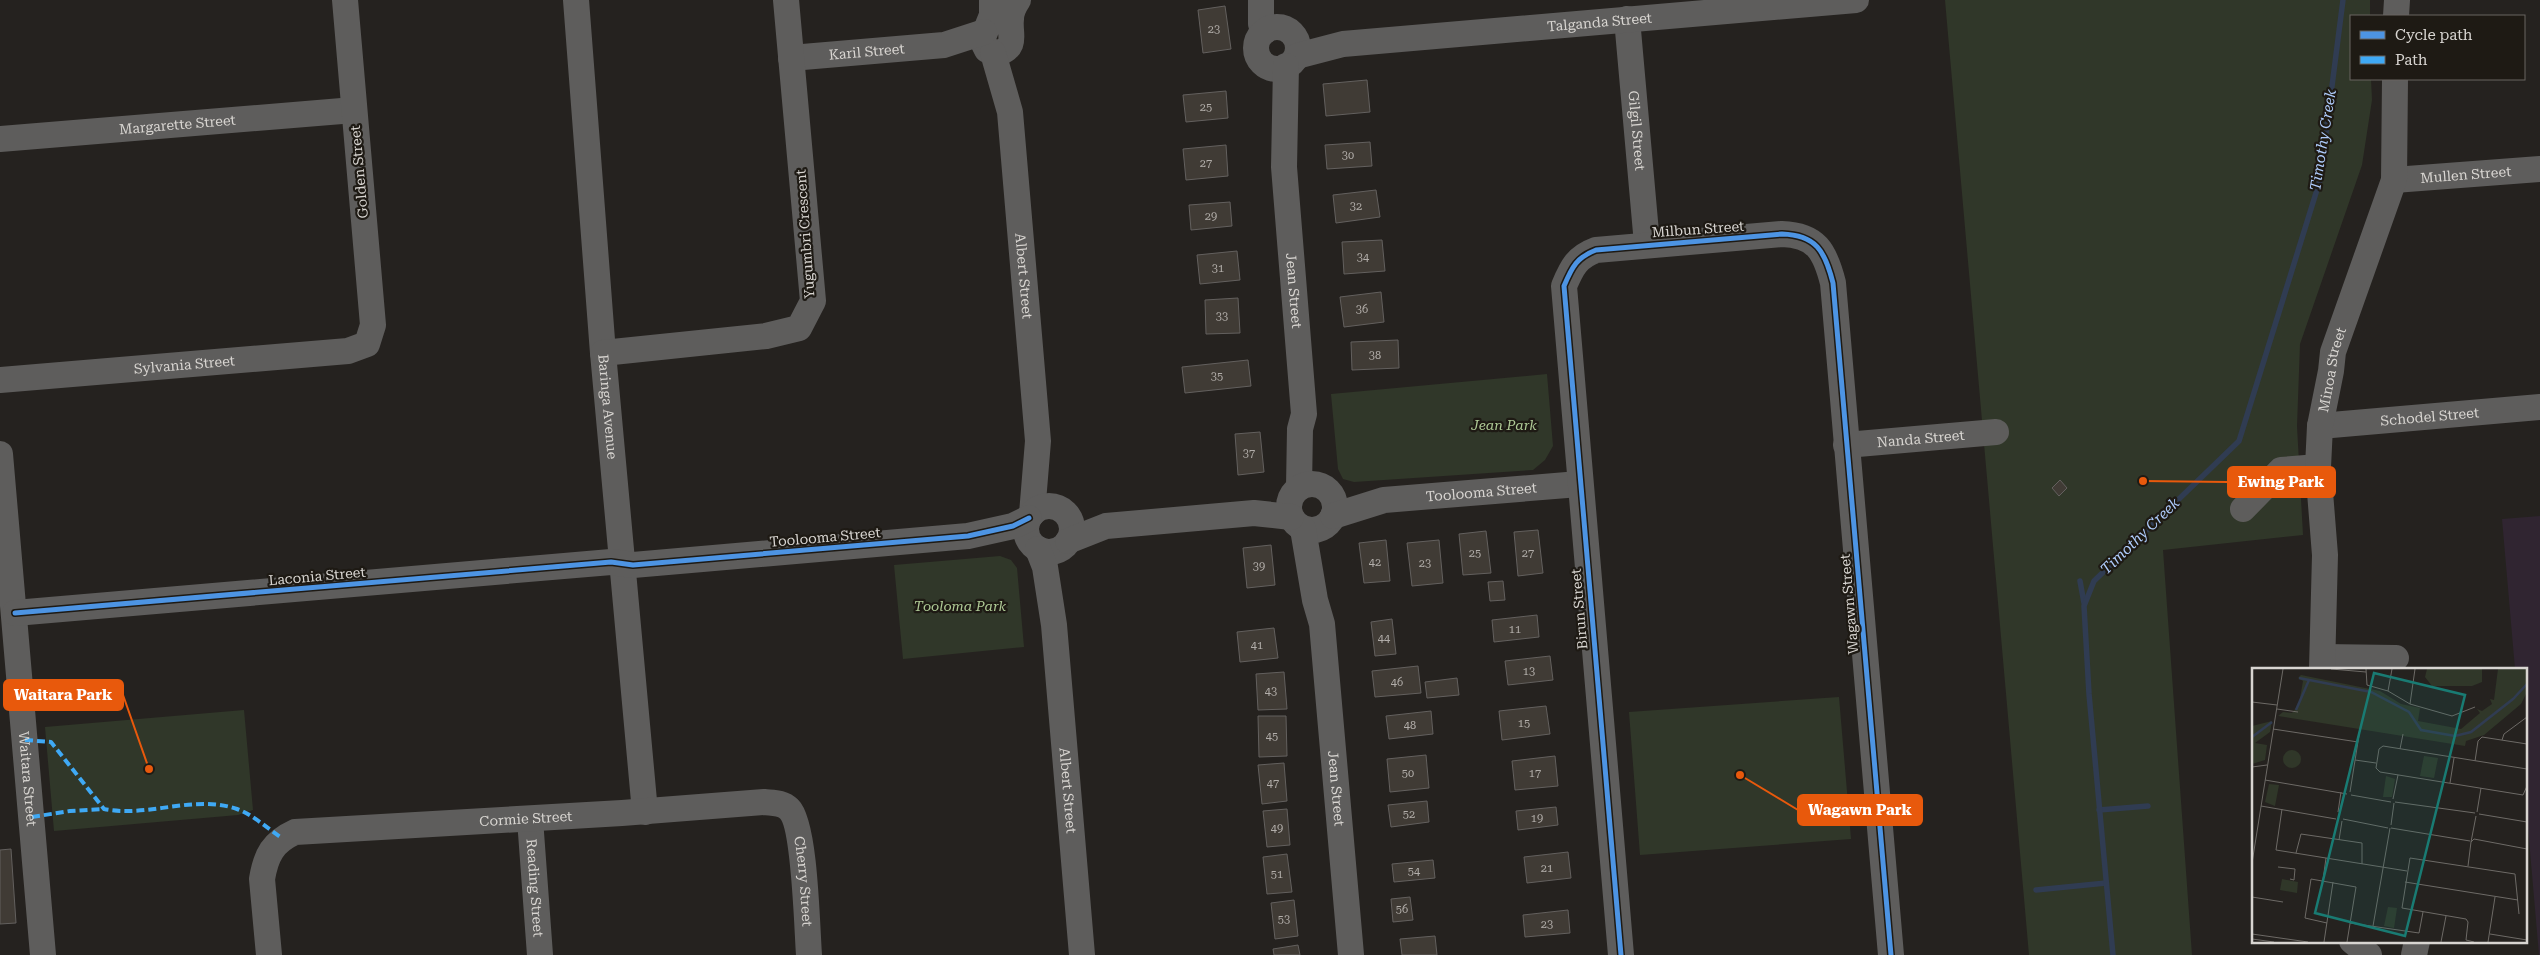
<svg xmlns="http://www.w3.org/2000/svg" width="2540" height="955" font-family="'Roboto Serif',serif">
<rect width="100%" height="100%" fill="#25221f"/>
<path fill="#302531" d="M2540,516V955H2539L2526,805V669H2515L2502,519Z"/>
<g fill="#303729">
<path d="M1945,0H2370V16H2351V79H2371L2372,100L2362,165L2300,344L2297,426L2303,535L2163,550L2192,955H2029Z"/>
<path d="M1547,374L1553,446L1545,460L1533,470L1354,482L1343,479L1338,469L1331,394Z"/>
<path d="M1000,556L1011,560L1017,568L1024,647L903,659L894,565Z"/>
<path d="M1839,697L1851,839L1640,855L1629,712Z"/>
<path d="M244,710L253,810L238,815L54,831L45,727Z"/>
</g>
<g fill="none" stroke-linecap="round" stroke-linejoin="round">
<g stroke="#303c52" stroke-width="5.5">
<path d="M2080,581L2084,603"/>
<path d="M2099,810L2148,806"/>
<path d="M2036,890L2106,883"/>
<path d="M2113,955L2089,694L2084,606L2094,581L2239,441L2320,180L2343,0"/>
</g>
</g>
<g fill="#403b35" stroke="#63605e">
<path d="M1225,6L1231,49L1203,53L1198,10Z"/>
<path d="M1367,80L1370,112L1326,116L1323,84Z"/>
<path d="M1226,91L1228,118L1186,122L1183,95Z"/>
<path d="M1370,142L1372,166L1327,169L1325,145Z"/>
<path d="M1226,145L1228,176L1186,180L1183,149Z"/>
<path d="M1376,190L1380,217L1336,223L1333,195Z"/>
<path d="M1230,202L1232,226L1191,230L1189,205Z"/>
<path d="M1382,240L1385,271L1344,274L1342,242Z"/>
<path d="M1237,251L1240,280L1200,284L1197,255Z"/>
<path d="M1381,292L1384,322L1344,327L1340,297Z"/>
<path d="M1238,298L1240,333L1206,334L1205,300Z"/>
<path d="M1398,340L1399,368L1352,370L1351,342Z"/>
<path d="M1248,360L1251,386L1185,393L1182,367Z"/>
<path d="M1260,432L1264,472L1238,475L1235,434Z"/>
<path d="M2060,480L2067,488L2059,496L2052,488Z"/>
<path d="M1538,530L1543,573L1518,576L1514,532Z"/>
<path d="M1486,531L1491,573L1463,575L1459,534Z"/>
<path d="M1386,540L1390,581L1364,583L1359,543Z"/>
<path d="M1439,540L1443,583L1412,586L1407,543Z"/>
<path d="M1271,545L1275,585L1247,588L1243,548Z"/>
<path d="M1503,581L1505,600L1490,601L1488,582Z"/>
<path d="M1537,615L1539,637L1494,642L1492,620Z"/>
<path d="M1392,619L1396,654L1375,656L1371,622Z"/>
<path d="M1274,628L1278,658L1240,662L1237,632Z"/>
<path d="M1550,656L1553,680L1508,685L1505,661Z"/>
<path d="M1418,666L1421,693L1375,697L1372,671Z"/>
<path d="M1284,672L1287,709L1258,710L1256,674Z"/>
<path d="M1457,678L1459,695L1427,698L1425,682Z"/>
<path d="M1546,706L1550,734L1502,740L1499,711Z"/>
<path d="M1431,711L1433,734L1389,739L1386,716Z"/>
<path d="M1258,716H1286L1287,756L1259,757Z"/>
<path d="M1426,755L1429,788L1390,792L1387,759Z"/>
<path d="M1555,756L1558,786L1515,790L1512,761Z"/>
<path d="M1284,763L1287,801L1262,804L1258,765Z"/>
<path d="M1427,801L1429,822L1391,827L1388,805Z"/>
<path d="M1556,807L1558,825L1518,830L1516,811Z"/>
<path d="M1287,809L1290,845L1267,847L1263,811Z"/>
<path d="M11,849L16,923L0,924V850Z"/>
<path d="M1568,852L1571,878L1527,883L1524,857Z"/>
<path d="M1287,854L1292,892L1267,894L1263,857Z"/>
<path d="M1433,860L1435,878L1394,882L1392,864Z"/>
<path d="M1410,897L1413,920L1393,922L1391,899Z"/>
<path d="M1294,900L1298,936L1275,939L1271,903Z"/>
<path d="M1568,910L1570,933L1525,937L1523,915Z"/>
<path d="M1435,936L1437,955H1402L1400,939Z"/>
<path d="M1298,945L1300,955H1274L1273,949Z"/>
</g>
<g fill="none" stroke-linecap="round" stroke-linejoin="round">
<g stroke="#5e5d5c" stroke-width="26">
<path id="s1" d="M576,0L603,353L645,812"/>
<path d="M992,0V15L982,40L987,50L999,53C1018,46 1009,34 1011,19C1011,12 1014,6 1018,0"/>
<path d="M1261,0V24L1264,32"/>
<path d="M2396,16L2397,0"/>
<path id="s2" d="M1627,19L1647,244"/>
<circle cx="1277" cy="48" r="21"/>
<path id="s3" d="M993,53L1010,112L1038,441L1032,514"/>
<path id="s4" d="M1297,56L1343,44L1856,0"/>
<path id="s5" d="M791,58L944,45L984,32"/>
<path id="s6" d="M1286,66L1284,167L1304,414L1300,429L1299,487"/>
<path id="s7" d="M0,139L354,110"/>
<path id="s8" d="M2394,180L2540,169"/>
<path d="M603,353L766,336L799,328L813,301L786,0"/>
<path id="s9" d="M0,380L348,351L367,344L373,325L345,0"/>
<path id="s10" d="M2320,426L2540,407"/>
<path id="s11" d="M1846,445L1996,432"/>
<path id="s12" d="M0,454L43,955"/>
<circle cx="1312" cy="507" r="23"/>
<circle cx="1049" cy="529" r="23"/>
<path d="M2243,509L2281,470L2318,467"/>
<path id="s13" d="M1333,516L1384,500L1579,484"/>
<path id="s14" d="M1303,529L1315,600L1322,624L1351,955"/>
<path d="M1068,541L1106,526L1254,513L1291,517"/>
<path id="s15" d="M1038,549L1045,567L1054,625L1082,955"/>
<path d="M15,613L611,562L633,565L968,536L1013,526L1029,518"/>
<path d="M2323,657L2396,658"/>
<path id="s16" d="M2322,669L2325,555L2318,467L2320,426L2331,371L2333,352L2394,180L2395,79"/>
<path id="s17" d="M530,819L540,955"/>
<path d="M2352,941L2369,955"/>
<path id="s18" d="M269,955L262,879C266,855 273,842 295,832L622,813L764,802C773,803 782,802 789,809C805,824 807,929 809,955"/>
<path d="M1621,955L1564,286C1572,267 1577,257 1596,250L1782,234C1816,235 1825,251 1833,283L1891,955"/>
<path d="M2414,955L2417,941"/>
</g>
<g stroke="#3fa9f5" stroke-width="4" stroke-dasharray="8 4" stroke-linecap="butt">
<path d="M25,740L51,742L104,809C148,818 194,794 237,809C252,814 268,829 282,838"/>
<path d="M32,817L70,811L104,809"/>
</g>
<g stroke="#1e1a14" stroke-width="8">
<g id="cycleway">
<path d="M15,613L611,562L633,565L968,536L1013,526L1029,518"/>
<path d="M1621,955L1564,286C1572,267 1577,257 1596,250L1782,234C1816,235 1825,251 1833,283L1891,955"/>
</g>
</g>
<use href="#cycleway" stroke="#4d94e3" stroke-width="5"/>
</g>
<g text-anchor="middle" stroke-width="4.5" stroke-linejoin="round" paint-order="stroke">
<g font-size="11" fill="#b2aeaa">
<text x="1214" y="33">23</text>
<text x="1206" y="111">25</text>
<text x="1348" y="159">30</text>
<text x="1206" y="167">27</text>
<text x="1356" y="210">32</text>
<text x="1211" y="220">29</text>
<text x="1363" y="261">34</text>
<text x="1218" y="272">31</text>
<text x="1362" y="313">36</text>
<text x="1222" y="320">33</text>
<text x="1375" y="359">38</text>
<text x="1217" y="380">35</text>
<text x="1249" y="457">37</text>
<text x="1475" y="557">25</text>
<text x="1528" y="557">27</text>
<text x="1375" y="566">42</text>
<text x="1425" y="567">23</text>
<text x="1259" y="570">39</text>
<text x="1515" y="633">11</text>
<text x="1384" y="642">44</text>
<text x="1257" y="649">41</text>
<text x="1529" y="675">13</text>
<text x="1397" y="686">46</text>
<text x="1271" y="695">43</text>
<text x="1524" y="727">15</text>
<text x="1410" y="729">48</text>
<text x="1272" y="740">45</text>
<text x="1408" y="777">50</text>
<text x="1535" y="777">17</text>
<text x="1273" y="787">47</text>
<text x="1409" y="818">52</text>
<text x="1537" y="822">19</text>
<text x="1277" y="832">49</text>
<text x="1547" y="872">21</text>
<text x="1414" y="875">54</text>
<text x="1277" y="878">51</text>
<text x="1402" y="913">56</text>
<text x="1284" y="923">53</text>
<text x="1547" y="928">23</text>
</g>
<g font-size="14" fill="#d8d5d1" stroke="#1e1a14">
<text dy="5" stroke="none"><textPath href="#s4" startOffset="305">Talganda Street</textPath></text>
<text dy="5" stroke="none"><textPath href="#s5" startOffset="76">Karil Street</textPath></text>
<text dy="5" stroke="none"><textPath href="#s7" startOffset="178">Margarette Street</textPath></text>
<text dy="5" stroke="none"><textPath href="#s2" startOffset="112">Gilgil Street</textPath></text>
<text transform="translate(359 172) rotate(-95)" y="5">Golden Street</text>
<text dy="5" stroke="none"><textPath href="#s8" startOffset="72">Mullen Street</textPath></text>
<text transform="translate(1698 229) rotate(-4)" y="5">Milbun Street</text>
<text transform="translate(805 234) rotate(-94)" y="5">Yugumbri Crescent</text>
<text dy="5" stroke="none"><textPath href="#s3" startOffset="226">Albert Street</textPath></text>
<text dy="5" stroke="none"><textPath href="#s6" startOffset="225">Jean Street</textPath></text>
<text dy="5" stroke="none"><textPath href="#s9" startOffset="185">Sylvania Street</textPath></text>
<text dy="5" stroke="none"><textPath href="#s16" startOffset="301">Minoa Street</textPath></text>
<text dy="5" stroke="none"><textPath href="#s1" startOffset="408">Baringa Avenue</textPath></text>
<text dy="5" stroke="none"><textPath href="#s10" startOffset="110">Schodel Street</textPath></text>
<text dy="5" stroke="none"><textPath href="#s11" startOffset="75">Nanda Street</textPath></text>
<text dy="5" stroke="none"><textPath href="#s13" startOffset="151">Toolooma Street</textPath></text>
<text transform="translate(825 537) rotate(-5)" y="5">Toolooma Street</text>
<text transform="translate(317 576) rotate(-5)" y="5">Laconia Street</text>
<text transform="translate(1849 604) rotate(-95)" y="5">Wagawn Street</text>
<text transform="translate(1579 609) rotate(-95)" y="5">Birun Street</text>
<text dy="5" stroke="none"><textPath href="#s12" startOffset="326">Waitara Street</textPath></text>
<text dy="5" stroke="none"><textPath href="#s14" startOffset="262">Jean Street</textPath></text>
<text dy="5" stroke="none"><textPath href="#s15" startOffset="244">Albert Street</textPath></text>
<text dy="5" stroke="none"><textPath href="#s18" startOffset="368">Cormie Street</textPath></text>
<text dy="5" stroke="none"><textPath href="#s18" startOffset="708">Cherry Street</textPath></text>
<text dy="5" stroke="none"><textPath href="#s17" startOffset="69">Reading Street</textPath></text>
</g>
<g font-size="14" font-style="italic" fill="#afca96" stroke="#1e1a14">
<text x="1504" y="430">Jean Park</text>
<text x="960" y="611">Tooloma Park</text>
</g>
<g font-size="15" font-style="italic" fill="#afccfc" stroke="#1e1a14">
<text transform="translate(2323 140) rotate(-81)" y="5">Timothy Creek</text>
<text transform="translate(2140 536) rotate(-44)" y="5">Timothy Creek</text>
</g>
</g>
<g transform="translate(2252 668)">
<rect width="275" height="275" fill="#25221f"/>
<path d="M175,1H230V14L220,18H180L173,9ZM246,1H275V24L269,36L232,67L214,73L213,78L26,48L31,44L40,45L47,36L51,13L46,10L49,7L128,23L149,36L168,40L166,53L209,61L228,45L225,41L230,43L240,36L238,31L242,32ZM20,53L18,64L3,75L15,77L13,92L0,96V58ZM31 91a9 9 0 1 1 18 0a9 9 0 1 1-18 0ZM172,88L186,90L182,110L168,108ZM134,108L143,111L140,129H131ZM17,116L27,117L23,138L13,134ZM30,211L46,214L45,225L28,222ZM136,239L145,240L142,260L132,258Z" fill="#303729"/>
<path fill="none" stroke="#303c52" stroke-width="2.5" d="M47,10L119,24L157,44L169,62L203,68L219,64L261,31L275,16M44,42L57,12M0,69L20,54"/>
<path fill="none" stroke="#6d6a66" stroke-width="1" d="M79,1L114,4M114,1L115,17L136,23L158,36L200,48L223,39M136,23L140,1M0,34L25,37M158,36L163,1M25,41L46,44M21,61L106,74M250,72L252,66L275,49M148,81L151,66M103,92L124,95M223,93L226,73L230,69L275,76M0,99L15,97M275,101L131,78L127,81L124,100L128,104L271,127L275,118M13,112L95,126M198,115L202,90M98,124L108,61M99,127L139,134M141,131L146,107M143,134L223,145M9,138L84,151M30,141L24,182L155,203M86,144L89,124M225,144L229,120M227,146L275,154M91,151L136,160M139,157L142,135M139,160L218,173M222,171L275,181M222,171L219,174L224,148M87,172L90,153M44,185L49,166L110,175V196M0,195L31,1M216,198L219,174M26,199L43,201L42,212L38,211M71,212L74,190M153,214L266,232M0,229L31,234M75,255L53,250L59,211L104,219L95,274M98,255L167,265L171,244M121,258L138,160M0,266L56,274M238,266L275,272M0,271L22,274M72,274L81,214M189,274L194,248M222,274L214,272L216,254L214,251L150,240L158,190L263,206L267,246M236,274L243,229"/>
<path fill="#197b73" fill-opacity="0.15" stroke="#197b73" stroke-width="2.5" d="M122,5L213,27L153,268L63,245Z"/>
<rect width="275" height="275" fill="none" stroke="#d8d5d1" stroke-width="2.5"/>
</g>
<path fill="none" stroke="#e8590c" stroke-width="2" d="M2143 481L2228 482M149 769L123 695M1740 775L1798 810"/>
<g fill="#e8590c" stroke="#1e1a14" stroke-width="2">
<circle cx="2143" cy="481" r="5"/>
<circle cx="149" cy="769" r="5"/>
<circle cx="1740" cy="775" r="5"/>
</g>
<g fill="#e8590c" stroke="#e8590c" stroke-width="2">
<rect x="2228" y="467" width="107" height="30" rx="5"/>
<rect x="4" y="680" width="119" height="30" rx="5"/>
<rect x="1798" y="795" width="124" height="30" rx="5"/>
</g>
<g font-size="15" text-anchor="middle" font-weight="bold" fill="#fff">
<text x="2281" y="487">Ewing Park</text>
<text x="63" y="700">Waitara Park</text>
<text x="1860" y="815">Wagawn Park</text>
</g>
<rect x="2350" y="15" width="175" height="65" fill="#1e1a14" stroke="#686560"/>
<rect x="2360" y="31" width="25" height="8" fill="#4d94e3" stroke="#686560"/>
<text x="2395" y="40" font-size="15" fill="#d8d5d1">Cycle path</text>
<rect x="2360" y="56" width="25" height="8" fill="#3fa9f5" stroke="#686560"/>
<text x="2395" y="65" font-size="15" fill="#d8d5d1">Path</text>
</svg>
